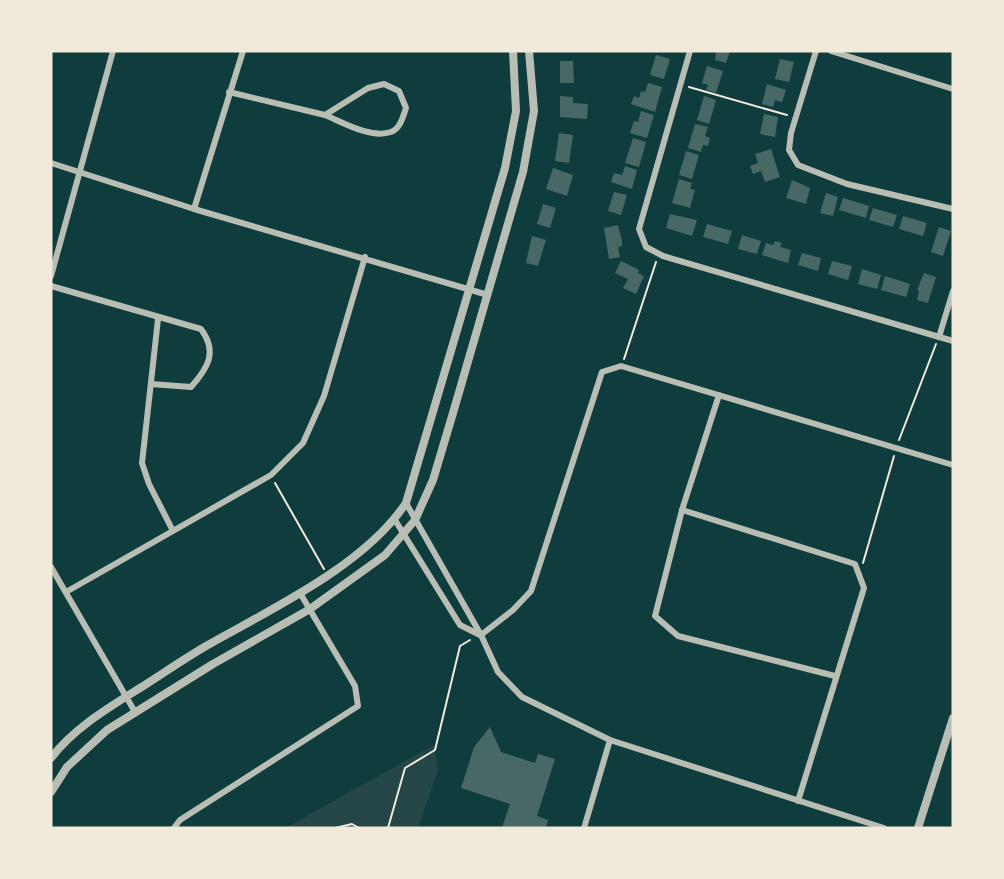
<svg xmlns="http://www.w3.org/2000/svg" width="1004" height="879" font-family="'Space Grotesk',sans-serif">
<rect width="100%" height="100%" fill="#0f3d3e"/>
<path fill="#244646" d="M434,745L438,770L418,828H285Z"/>
<g fill="#486865">
<path d="M716,51H730L726,63L715,60Z"/>
<path d="M656,55L670,59L664,79L650,75Z"/>
<path d="M780,59L794,62L789,82L775,79Z"/>
<path d="M560,61H573L574,83H560Z"/>
<path d="M707,66L723,71L716,93L706,90L708,85L702,83Z"/>
<path d="M648,83L662,87L655,112L631,104L634,96L639,98L641,91L645,92Z"/>
<path d="M767,84L786,90L782,102L775,100L773,107L762,104Z"/>
<path d="M560,96L573,97V103L588,104L587,119L560,117Z"/>
<path d="M704,96L716,100L709,124L697,120Z"/>
<path d="M641,111L654,115L647,138L630,133L634,121L638,122Z"/>
<path d="M764,114L778,117L775,137L760,134Z"/>
<path d="M695,124L708,127L705,136L710,138L708,146L703,145L701,152L688,148Z"/>
<path d="M559,133L573,135L569,163L555,161Z"/>
<path d="M633,138L646,142L639,167L625,163Z"/>
<path d="M771,149L780,177L765,182L761,171L753,174L750,166L758,163L755,154Z"/>
<path d="M686,151L699,155L692,179L679,175Z"/>
<path d="M625,166L637,170L632,189L611,182L614,173L622,175Z"/>
<path d="M553,168L573,175L567,196L546,189Z"/>
<path d="M679,179L692,183L690,189L695,190L690,208L672,203Z"/>
<path d="M792,180L810,188L806,204L786,198Z"/>
<path d="M614,192L627,195L621,215L608,211Z"/>
<path d="M826,193L838,197L833,216L820,213Z"/>
<path d="M843,198L869,206L866,218L839,210Z"/>
<path d="M543,204L556,208L550,228L537,224Z"/>
<path d="M873,208L897,215L893,227L869,220Z"/>
<path d="M670,214L697,220L692,236L666,228Z"/>
<path d="M903,216L927,223L923,236L899,229Z"/>
<path d="M707,224L732,231L728,244L703,237Z"/>
<path d="M618,225L622,241V246L618,247L620,257L609,259L604,228Z"/>
<path d="M939,227L951,231L943,256L931,252Z"/>
<path d="M742,235L761,241L757,254L738,249Z"/>
<path d="M532,236L546,240L538,266L526,263Z"/>
<path d="M775,241L782,243L780,247L791,250L788,263L762,255L766,243L773,245Z"/>
<path d="M802,253L821,258L818,271L798,265Z"/>
<path d="M621,261L639,270L638,273L644,276L636,294L623,288L628,279L615,273Z"/>
<path d="M832,261L852,266L848,280L828,274Z"/>
<path d="M862,269L881,275L877,289L858,284Z"/>
<path d="M924,273L936,277L928,303L917,300L919,291L917,290Z"/>
<path d="M885,276L910,284L906,297L881,290Z"/>
<path d="M490,727L501,752L535,763L538,754L555,759L537,816L548,820L546,828H502L510,804L461,788L474,747Z"/>
</g>
<g fill="none" stroke-linecap="round" stroke-linejoin="round">
<g stroke="#f1e9da" stroke-width="2">
<path d="M689,87L787,115"/>
<path d="M624,359L656,262"/>
<path d="M899,440L936,344"/>
<path d="M275,483L324,569"/>
<path d="M863,563L894,456"/>
<path d="M335,828L352,824L359,828"/>
<path d="M388,828L405,768L435,750L460,646L470,640"/>
</g>
<g stroke="#b8beb3" stroke-width="6">
<path d="M690,51L639,229L646,247L663,256L953,341"/>
<path d="M816,51L791,133L789,150L798,165L847,184L953,209"/>
<path d="M831,51L953,89"/>
<path d="M384,84L399,91L406,108C403,117 400,129 391,132C371,139 342,122 325,115L368,88Z"/>
<path d="M229,92L325,115"/>
<path d="M51,163L194,209L488,295"/>
<path d="M194,209L243,51"/>
<path d="M51,276L113,51"/>
<path d="M51,286L201,329C218,352 208,368 191,387L151,384"/>
<path d="M158,319L142,463L149,484L172,529"/>
<path d="M939,337L953,291"/>
<path d="M719,395L682,510L655,616L678,636L835,676"/>
<path d="M406,503L481,635L498,672L522,697L610,740L884,828"/>
<path d="M682,510L855,564L864,588L798,801"/>
<path d="M395,520L460,625L480,635"/>
<path d="M51,567L135,712"/>
<path d="M66,592L271,475L303,443L324,396L365,257"/>
<path d="M481,635L513,610L531,591L602,372L621,366L953,465"/>
<path d="M174,828L180,820L358,706L355,686L300,593"/>
<path d="M584,828L610,740"/>
</g>
<g stroke="#b8beb3" stroke-width="8">
<path d="M51,758C74,728 108,708 140,688C162,674 184,659 206,646C271,609 364,566 406,503L505,168L516,111L513,51"/>
<path d="M51,792L67,767L107,730L213,664L310,609L385,555L415,520L433,480L453,413L523,172L534,111L529,51"/>
<path d="M918,828L953,718"/>
</g>
</g>
<rect width="1004" height="879" fill="none" stroke="#f1e9da" stroke-width="105"/>
</svg>
